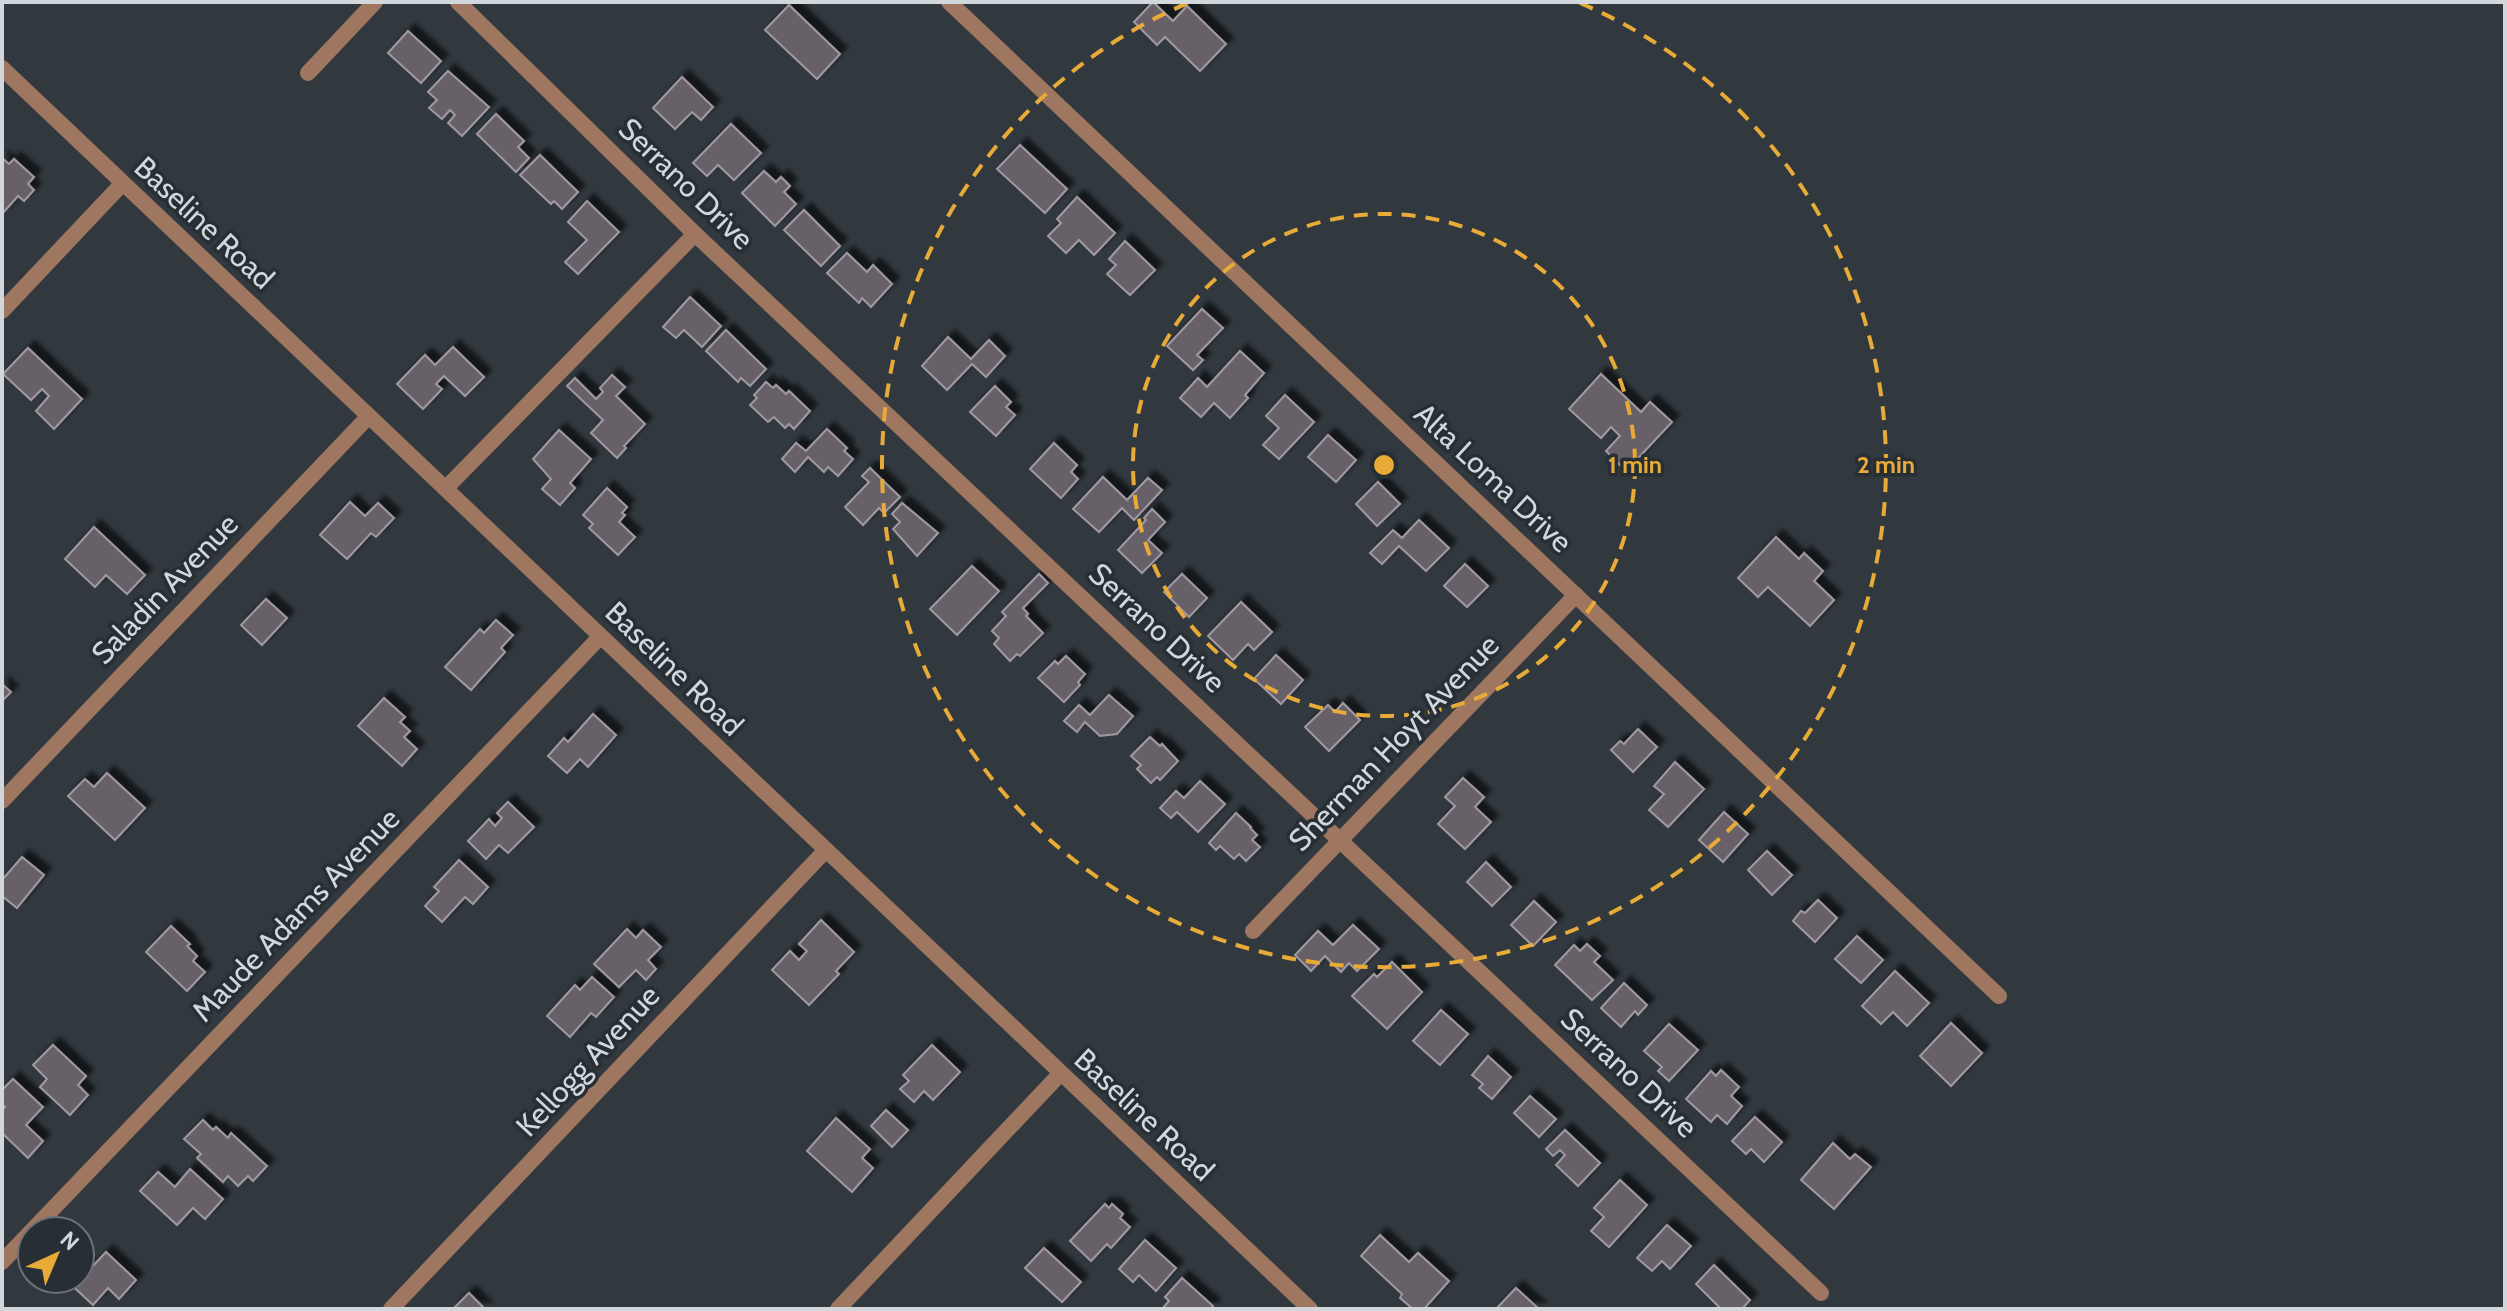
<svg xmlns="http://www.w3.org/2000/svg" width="2507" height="1311" font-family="Cabin,sans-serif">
<defs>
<filter id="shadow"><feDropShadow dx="7" dy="-7" stdDeviation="2" flood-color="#0009"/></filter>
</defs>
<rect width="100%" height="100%" fill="#31393f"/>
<g fill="#686068" stroke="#a199a1" stroke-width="2" filter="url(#shadow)">
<path d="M1153,2L1173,21L1187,6L1226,44L1200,71L1165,37L1157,45L1134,22Z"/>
<path d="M789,5L840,54L817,79L765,30Z"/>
<path d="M408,31L441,61L421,83L388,53Z"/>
<path d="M448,71L489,107L462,136L448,123L455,115L450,110L442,119L429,108L437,100L428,92Z"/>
<path d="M682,77L713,107L701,120L692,112L675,129L653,108Z"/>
<path d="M496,114L524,141L518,147L529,158L516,172L477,134Z"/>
<path d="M731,124L761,153L734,180L718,165L707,176L693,163Z"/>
<path d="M1020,145L1067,189L1045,213L997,169Z"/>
<path d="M540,155L578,192L562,209L554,201L551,204L520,175Z"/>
<path d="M2,158L9,164L14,159L34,177L28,184L34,190L24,201L18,196L2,214Z"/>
<path d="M764,171L776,182L781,177L790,186L784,192L796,204L775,226L742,193Z"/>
<path d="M1077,197L1115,233L1094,255L1079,240L1066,253L1048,236L1061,223L1057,219Z"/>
<path d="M587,201L619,232L578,274L565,262L587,240L568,222Z"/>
<path d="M804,210L840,246L821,266L784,230Z"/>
<path d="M1125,241L1155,270L1130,295L1107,274L1116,265L1109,259Z"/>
<path d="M847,253L867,272L873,265L892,284L871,307L862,298L859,303L827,273Z"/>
<path d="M690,297L721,326L702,347L684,330L676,338L663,327Z"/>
<path d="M1202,309L1223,328L1197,355L1203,360L1193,370L1167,346Z"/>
<path d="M726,330L766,369L750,386L741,378L738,382L706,351Z"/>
<path d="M948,337L971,359L989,340L1005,356L986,377L972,364L947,390L922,366Z"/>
<path d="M453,347L484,377L465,396L444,376L436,384L442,389L423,409L397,384L425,355L435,365Z"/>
<path d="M28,348L82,399L54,429L36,411L49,396L42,389L31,400L3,374Z"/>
<path d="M1240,351L1264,373L1245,395L1248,398L1230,418L1214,403L1201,417L1180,398L1198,378L1207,387Z"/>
<path d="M1601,374L1641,412L1650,402L1672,422L1626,471L1606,451L1620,436L1611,427L1601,438L1569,409Z"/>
<path d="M612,375L625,387L616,396L645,424L624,446L626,448L617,458L591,433L603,420L567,386L575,378L596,399L603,392L600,388Z"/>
<path d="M766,382L773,388L776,385L786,394L789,391L810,411L794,429L789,424L785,428L774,417L768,422L750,405L757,398L754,395Z"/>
<path d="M995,386L1011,402L1006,407L1015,415L996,436L970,412Z"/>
<path d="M1285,395L1314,422L1279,459L1263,445L1279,428L1266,416Z"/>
<path d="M827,429L847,448L844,451L853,459L838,476L828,467L824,472L808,457L795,472L782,459L796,443L806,451Z"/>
<path d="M559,430L591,459L570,483L575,488L560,505L542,489L551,479L533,459Z"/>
<path d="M1328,435L1356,460L1336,482L1308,457Z"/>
<path d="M1054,443L1077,465L1071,472L1078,479L1061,498L1030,469Z"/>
<path d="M870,468L900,497L884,513L879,508L863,525L845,507L869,482L862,476Z"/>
<path d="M1103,477L1127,500L1148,478L1162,490L1134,520L1122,508L1099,532L1073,509Z"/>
<path d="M1378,482L1400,504L1377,526L1356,504Z"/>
<path d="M607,488L627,507L622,513L625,515L619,522L635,537L618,555L589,528L593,524L583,515Z"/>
<path d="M350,502L365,516L378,503L394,518L376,537L371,533L347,559L320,535Z"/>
<path d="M902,503L938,533L917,556L893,529L900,522L892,514Z"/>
<path d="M1152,509L1165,522L1148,540L1162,553L1142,573L1118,550L1146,520L1144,518Z"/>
<path d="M1419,520L1449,548L1426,571L1399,546L1382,564L1370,553L1393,530L1402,538Z"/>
<path d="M94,527L145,575L127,594L106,575L95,587L65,559Z"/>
<path d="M1776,537L1799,559L1804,553L1823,571L1814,581L1834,600L1810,626L1768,587L1758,597L1738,578Z"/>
<path d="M1465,564L1488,586L1467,607L1444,586Z"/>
<path d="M972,566L999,591L957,635L930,609Z"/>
<path d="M1039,574L1048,583L1023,608L1028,614L1026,616L1043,633L1020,656L1017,654L1010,661L994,644L999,638L992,631L1006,616L1002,612Z"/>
<path d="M1182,574L1207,598L1189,617L1164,592Z"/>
<path d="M266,599L287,618L262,645L241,625Z"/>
<path d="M1241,602L1272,632L1254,650L1248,644L1233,660L1208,636Z"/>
<path d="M496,620L513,635L501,648L505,652L471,690L445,667L480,629L484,633Z"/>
<path d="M1276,655L1303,680L1281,704L1254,679Z"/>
<path d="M1066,656L1085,674L1078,682L1080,685L1064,702L1038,678L1055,661L1058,664Z"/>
<path d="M2,684L11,692L2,701Z"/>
<path d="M1109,695L1133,716L1117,734L1100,736L1085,722L1077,732L1064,721L1079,705L1090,715Z"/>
<path d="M384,698L405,717L400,722L410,731L404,737L417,749L402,766L358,726Z"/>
<path d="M1343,703L1360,720L1329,751L1305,727L1328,705L1335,712Z"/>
<path d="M593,714L616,735L588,767L580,759L567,773L548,756L564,738L568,742Z"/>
<path d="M1638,729L1657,747L1633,772L1611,750L1620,741L1624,744Z"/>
<path d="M1150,737L1160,746L1162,744L1178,761L1160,780L1157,777L1151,783L1137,769L1141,765L1131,756Z"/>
<path d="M1675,762L1704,789L1668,827L1649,810L1664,794L1654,786Z"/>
<path d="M107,773L145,808L115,840L68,796L85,779L94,787Z"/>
<path d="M1463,778L1484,797L1475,807L1491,822L1465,849L1438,824L1455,806L1445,797Z"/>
<path d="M1200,781L1225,804L1198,832L1177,812L1171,818L1160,808L1176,791L1184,798Z"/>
<path d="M508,802L534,827L508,853L499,845L486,859L468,841L489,819L495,826L502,818L497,813Z"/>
<path d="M1724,812L1748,834L1723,862L1699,840Z"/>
<path d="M1236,813L1251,827L1250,828L1257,835L1252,840L1260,847L1246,861L1239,854L1234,859L1220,846L1216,850L1209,843Z"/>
<path d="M1767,851L1792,875L1772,895L1748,870Z"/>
<path d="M22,857L44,875L17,908L2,896V880Z"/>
<path d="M459,860L488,887L473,904L465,897L442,922L425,906L439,891L434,887Z"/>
<path d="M1486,862L1511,887L1492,906L1467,882Z"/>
<path d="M1818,900L1837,918L1815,942L1793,921L1801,911L1805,913Z"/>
<path d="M1534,901L1556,922L1533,946L1511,925Z"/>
<path d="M821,920L854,952L836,971L839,974L809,1005L772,970L790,951L799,960L807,951L799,944Z"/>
<path d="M1353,925L1379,949L1357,971L1349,963L1341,972L1325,956L1311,971L1295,955L1318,931L1333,945Z"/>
<path d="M171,926L190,944L187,946L197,956L193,961L205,972L187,991L146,952Z"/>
<path d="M627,929L636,938L643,930L661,947L648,960L656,969L646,980L636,970L619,987L594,964Z"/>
<path d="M1857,936L1883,960L1861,983L1835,959Z"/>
<path d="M1587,944L1600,956L1594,962L1613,980L1592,1000L1555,965L1574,945L1580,951Z"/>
<path d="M1392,962L1422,992L1387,1029L1352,996L1374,974L1377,977Z"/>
<path d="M1895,971L1929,1003L1907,1026L1893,1012L1881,1024L1862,1006Z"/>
<path d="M592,977L614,997L596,1017L591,1013L570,1037L547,1016L575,985L580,990Z"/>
<path d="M1624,983L1647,1005L1638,1015L1635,1011L1621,1027L1601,1008Z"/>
<path d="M1441,1010L1468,1034L1440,1065L1413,1041Z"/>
<path d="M1951,1023L1982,1053L1951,1086L1920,1056Z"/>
<path d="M1669,1024L1698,1050L1669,1081L1658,1071L1662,1067L1644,1051Z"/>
<path d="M53,1045L86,1076L78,1085L88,1095L70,1115L40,1087L47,1079L33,1065Z"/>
<path d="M932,1045L960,1072L933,1100L924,1091L914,1102L900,1089L909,1081L903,1075Z"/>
<path d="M1488,1056L1511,1077L1492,1099L1479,1088L1483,1084L1472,1075Z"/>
<path d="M1721,1070L1739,1087L1731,1096L1742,1106L1727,1124L1717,1115L1711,1122L1686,1099L1711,1071L1716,1076Z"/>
<path d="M13,1079L43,1107L26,1125L43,1141L28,1158L2,1133V1110L5,1107L2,1104V1090Z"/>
<path d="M1530,1096L1556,1119L1539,1137L1514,1113Z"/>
<path d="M886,1110L908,1130L892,1147L871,1126Z"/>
<path d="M1755,1117L1782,1142L1764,1162L1751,1149L1746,1154L1732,1141Z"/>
<path d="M836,1118L870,1149L862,1158L873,1168L852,1192L807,1151Z"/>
<path d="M203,1120L213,1130L216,1127L228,1138L231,1133L267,1166L253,1181L248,1176L238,1186L228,1176L223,1182L197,1158L201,1154L184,1139Z"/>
<path d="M1565,1130L1600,1163L1578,1186L1556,1165L1565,1155L1560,1150L1553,1156L1546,1149Z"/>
<path d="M1833,1143L1850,1159L1855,1154L1871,1167L1834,1209L1801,1180Z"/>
<path d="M190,1169L223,1199L205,1219L193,1208L177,1225L140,1191L158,1172L175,1187Z"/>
<path d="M1620,1180L1647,1205L1609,1247L1591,1231L1604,1217L1594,1208Z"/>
<path d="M1105,1204L1109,1208L1112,1204L1123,1214L1120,1218L1130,1227L1111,1248L1107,1244L1091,1261L1070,1241Z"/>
<path d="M1667,1225L1691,1246L1670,1269L1662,1261L1652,1271L1637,1258Z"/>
<path d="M1380,1235L1409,1262L1418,1253L1449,1281L1424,1309H1413L1400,1298L1402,1294L1361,1256Z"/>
<path d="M1145,1240L1176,1268L1156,1291L1139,1275L1133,1282L1119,1269Z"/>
<path d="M1044,1248L1081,1282L1062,1302L1025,1268Z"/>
<path d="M106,1252L136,1280L119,1299L108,1288L93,1305L65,1279H80V1259L90,1269Z"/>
<path d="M1714,1265L1750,1300L1742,1309H1721L1696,1284Z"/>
<path d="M1182,1278L1213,1306L1210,1309H1162L1169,1301L1165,1297Z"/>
<path d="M1516,1288L1539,1309H1496Z"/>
<path d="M469,1293L485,1309H453Z"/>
</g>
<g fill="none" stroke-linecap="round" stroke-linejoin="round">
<g stroke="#9f7761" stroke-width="16">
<path d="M458,2L695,234L1821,1293"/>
<path d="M949,2L1999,996"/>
<path d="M2,68L1310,1309"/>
<path d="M308,73L375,2"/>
<path d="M2,311L122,184"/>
<path d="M446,488L695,234"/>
<path d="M2,801L369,416"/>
<path d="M1253,931L1576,595"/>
<path d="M2,1262L600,637"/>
<path d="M391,1309L825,851"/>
<path d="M838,1309L1060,1074"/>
</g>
</g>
<g fill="none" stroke="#e8ab37" stroke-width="4" stroke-dasharray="14 10">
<circle cx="1384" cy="465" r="251"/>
<path d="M1580 3A502 502 0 1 1 1188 3"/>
</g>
<g text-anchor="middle" stroke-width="7" stroke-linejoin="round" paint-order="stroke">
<g font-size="30" fill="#d2d7db" stroke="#272f35">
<text transform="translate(686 184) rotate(44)" y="10">Serrano Drive</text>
<text transform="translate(204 223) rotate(43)" y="10">Baseline Road</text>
<text transform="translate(1493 478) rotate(43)" y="10">Alta Loma Drive</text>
<text transform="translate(165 589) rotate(-46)" y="10">Saladin Avenue</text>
<text transform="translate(1157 628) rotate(43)" y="10">Serrano Drive</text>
<text transform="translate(674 669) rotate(44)" y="10">Baseline Road</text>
<text transform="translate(1394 743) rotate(-46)" y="10">Sherman Hoyt Avenue</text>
<text transform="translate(296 915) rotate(-46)" y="10">Maude Adams Avenue</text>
<text transform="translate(588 1061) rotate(-47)" y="10">Kellogg Avenue</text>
<text transform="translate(1629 1073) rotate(43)" y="10">Serrano Drive</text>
<text transform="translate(1144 1115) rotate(43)" y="10">Baseline Road</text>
</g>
</g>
<circle cx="1384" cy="465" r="12" fill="#e8ab37" stroke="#272f35" stroke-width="4"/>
<g font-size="24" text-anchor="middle" font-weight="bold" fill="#e8ab37" stroke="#272f35" stroke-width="7" stroke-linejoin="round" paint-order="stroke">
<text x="1635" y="473">1 min</text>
<text x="1886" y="473">2 min</text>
</g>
<rect width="2507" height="1311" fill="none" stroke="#d2d7db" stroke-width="8"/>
<g transform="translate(56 1255) rotate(44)"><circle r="38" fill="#272f35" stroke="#6b7277" stroke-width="2"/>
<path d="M0-6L14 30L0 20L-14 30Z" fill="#e8ab37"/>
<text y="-12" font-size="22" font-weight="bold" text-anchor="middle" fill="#d2d7db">N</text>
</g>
</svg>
